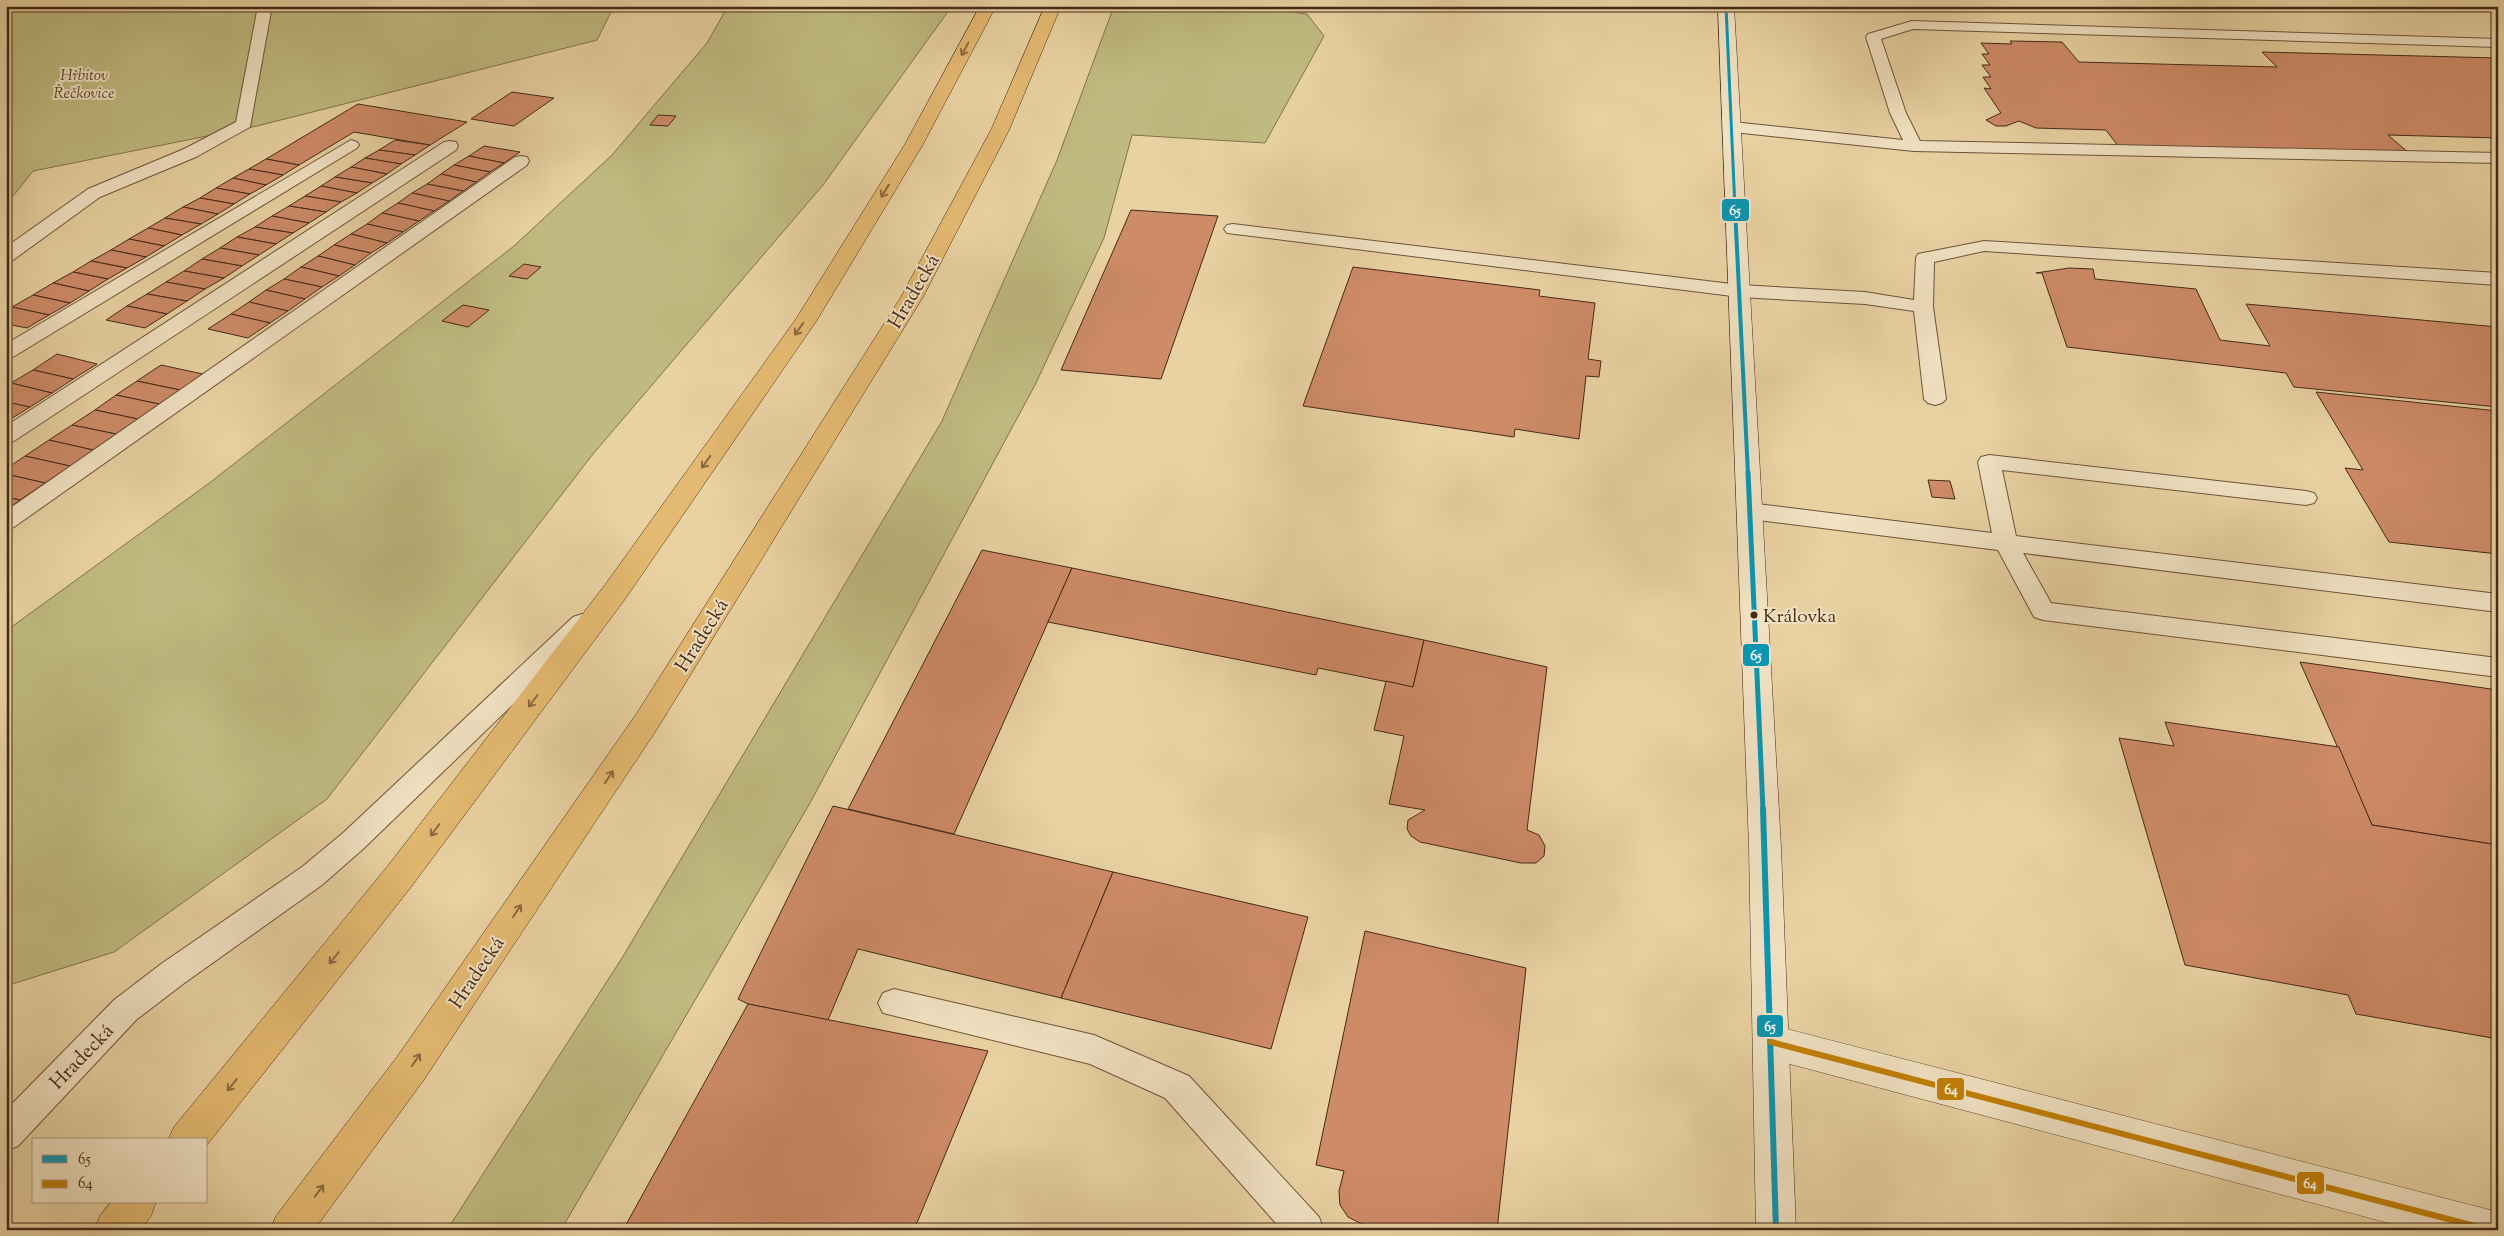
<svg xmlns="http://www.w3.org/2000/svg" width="2504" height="1236" font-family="'Sorts Mill Goudy',serif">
<rect width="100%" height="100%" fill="#e9d2a2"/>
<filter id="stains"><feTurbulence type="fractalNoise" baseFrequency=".004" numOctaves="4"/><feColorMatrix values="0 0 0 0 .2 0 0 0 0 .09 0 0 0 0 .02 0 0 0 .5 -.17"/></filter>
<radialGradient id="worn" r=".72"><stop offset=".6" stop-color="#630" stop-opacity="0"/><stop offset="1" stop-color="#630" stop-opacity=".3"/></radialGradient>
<g fill="#bfba7f" stroke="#82724c">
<path d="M6,6H614L597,40L257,126L33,171L6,205Z"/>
<path d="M728,6H952L823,185L593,454L327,799L114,952L6,986V631L208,484L514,246L612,155L707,43Z"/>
<path d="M1114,6H1241L1307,14L1324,36L1265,143L1132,135L1104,238L1035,385L810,803L561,1230H447L622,958L942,421L1057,160Z"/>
</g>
<g fill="#ce8b68" stroke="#452918">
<path d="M2010,41L2062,42L2079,62L2277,67L2262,52L2498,58V138L2388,135L2410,154L2118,146L2106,130L2036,128L2019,121L2006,126H1996L1986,120L2001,113L1984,88L1991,89L1983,77H1991L1982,65H1990L1982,54H1989L1981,43L2012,44Z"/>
<path d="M512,92L554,98L514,126L471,119Z"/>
<path d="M358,104L467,122L430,145L354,132L299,165L266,159Z"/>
<path d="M658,115L676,116L668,126L650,125Z"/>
<path d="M395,140L430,145L415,155L379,150Z"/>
<path d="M484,146L520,152L504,163L469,156Z"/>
<path d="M379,150L415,155L401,164L365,158Z"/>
<path d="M469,156L504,163L490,172L454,165Z"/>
<path d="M365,158L401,164L387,174L351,167Z"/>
<path d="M266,159L299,165L283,175L249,169Z"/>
<path d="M454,165L490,172L476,182L441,174Z"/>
<path d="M351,167L387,174L372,183L335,177Z"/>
<path d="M249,169L283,175L266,185L233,178Z"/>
<path d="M12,172L10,189L6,190V174Z"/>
<path d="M441,174L476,182L463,191L427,184Z"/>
<path d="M335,177L372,183L357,193L321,186Z"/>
<path d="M233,178L266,185L250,194L216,188Z"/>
<path d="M427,184L463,191L449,201L412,193Z"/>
<path d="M321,186L357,193L341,202L305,196Z"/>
<path d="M216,188L250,194L234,204L200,198Z"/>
<path d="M412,193L449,201L434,211L398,203Z"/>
<path d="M305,196L341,202L326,212L289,206Z"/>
<path d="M200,198L234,204L218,214L183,207Z"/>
<path d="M398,203L434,211L419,221L382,213Z"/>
<path d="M289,206L326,212L309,223L272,216Z"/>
<path d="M183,207L218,214L201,224L165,218Z"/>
<path d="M1131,210L1218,216L1161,379L1061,370Z"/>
<path d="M382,213L419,221L403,232L367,224Z"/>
<path d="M272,216L309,223L293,233L255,227Z"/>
<path d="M165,218L201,224L182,235L148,228Z"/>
<path d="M367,224L403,232L387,243L351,234Z"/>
<path d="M255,227L293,233L276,244L237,237Z"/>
<path d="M148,228L182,235L164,246L129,239Z"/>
<path d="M351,234L387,243L371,253L334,245Z"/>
<path d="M237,237L276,244L259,255L220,248Z"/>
<path d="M129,239L164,246L146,257L111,250Z"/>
<path d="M334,245L371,253L355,265L318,256Z"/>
<path d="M220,248L259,255L242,266L202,259Z"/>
<path d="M111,250L146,257L127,268L91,261Z"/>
<path d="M318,256L355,265L339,276L301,267Z"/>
<path d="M202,259L242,266L224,278L184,271Z"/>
<path d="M91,261L127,268L108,279L73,272Z"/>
<path d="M524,264L541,267L527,279L509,276Z"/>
<path d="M301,267L339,276L322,287L284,279Z"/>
<path d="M1353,267L1540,290L1539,296L1595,303L1588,359L1601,361L1599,377L1586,376L1579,439L1515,429L1514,437L1303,406Z"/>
<path d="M2069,268L2093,269L2095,279L2196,289L2220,340L2270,346L2246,304L2498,327V407L2294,387L2286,373L2067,347L2042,273H2036Z"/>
<path d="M184,271L224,278L205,289L166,282Z"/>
<path d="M73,272L108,279L89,291L53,283Z"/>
<path d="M284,279L322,287L305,299L266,290Z"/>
<path d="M166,282L205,289L187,301L147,294Z"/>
<path d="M53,283L89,291L70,303L33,295Z"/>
<path d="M266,290L305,299L288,311L249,302Z"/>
<path d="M147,294L187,301L167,314L127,306Z"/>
<path d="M33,295L70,303L49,315L12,307Z"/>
<path d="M249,302L288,311L270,323L231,314Z"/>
<path d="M463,305L489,310L468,327L442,321Z"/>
<path d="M127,306L167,314L145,328L106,320Z"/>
<path d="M12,307L49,315L27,328L6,324V310Z"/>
<path d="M231,314L270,323L248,338L208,329Z"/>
<path d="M57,354L97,364L73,379L33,370Z"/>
<path d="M161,365L203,374L180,390L137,381Z"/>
<path d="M33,370L73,379L52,393L11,383Z"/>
<path d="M137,381L180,390L159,404L116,395Z"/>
<path d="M11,383L52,393L30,407L6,402V386Z"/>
<path d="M2316,392L2498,411V554L2389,542L2345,468L2363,470Z"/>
<path d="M116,395L159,404L138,419L95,410Z"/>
<path d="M6,402L30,407L6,422Z"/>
<path d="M95,410L138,419L116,434L72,425Z"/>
<path d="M72,425L116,434L93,450L49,440Z"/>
<path d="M49,440L93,450L70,466L25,456Z"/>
<path d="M25,456L70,466L45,483L6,474V469Z"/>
<path d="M6,474L45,483L20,500L6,497Z"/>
<path d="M1928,480L1950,481L1955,499L1932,497Z"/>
<path d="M6,497L20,500L6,510Z"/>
<path d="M982,550L1072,568L954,834L848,809Z"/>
<path d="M1072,568L1424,640L1413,687L1318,668L1316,675L1048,622Z"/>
<path d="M1424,640L1547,667L1527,830L1539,835L1545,846L1544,856L1536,863H1521L1420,842L1411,836L1407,829L1408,820L1425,810L1389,804L1404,736L1374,730L1386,681L1413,687Z"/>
<path d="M2300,662L2498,690V845L2372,825Z"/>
<path d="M2165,722L2339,747L2372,825L2498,845V1039L2356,1014L2348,995L2185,965L2119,738L2174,746Z"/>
<path d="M833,806L1113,872L1061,998L858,949L828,1020L748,1004L738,999Z"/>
<path d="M1113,872L1308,917L1271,1049L1061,998Z"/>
<path d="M1365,931L1526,968L1497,1230H1389L1360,1223L1348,1217L1340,1205L1339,1191L1344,1171L1316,1165Z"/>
<path d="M748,1004L988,1051L914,1230H623Z"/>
</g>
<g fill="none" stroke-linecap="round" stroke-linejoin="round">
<g stroke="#6e533a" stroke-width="2">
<g id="lane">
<path d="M258,6H272L250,127L196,157L100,197L13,260L6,261V247L88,189L184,149L236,122Z"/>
<path d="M1912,21L2498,39V47L1913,29L1881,39L1906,113L1920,141L2498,153V163L1914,151L1733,132L1725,127L1733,122L1903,140L1890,113L1866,37L1868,34Z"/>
<path d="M351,140L357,142L359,145L357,148L13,357L6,359V344Z"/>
<path d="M450,141L456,142L458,146L456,150L14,441L6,443V426L444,142Z"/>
<path d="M521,156L527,157L529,161L527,165L14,527L6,530V511L515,157Z"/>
<path d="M1233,224L1740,285L1865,292L1914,300L1916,258L1918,254L1984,241L2498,273V285L1984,251L1934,262L1933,307L1946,399L1942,403L1935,405L1928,403L1924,399L1914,311L1865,304L1740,297L1227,233L1224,229L1227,225Z"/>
<path d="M1989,455L2306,491L2314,493L2317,498L2314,503L2306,505L2002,470L2016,536L2498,594V612L2023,553L2051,603L2498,658V677L2043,620L2034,617L1998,550L1749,519L1741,516L1737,511L1741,506L1749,503L1992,533L1978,462L1981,457Z"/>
<path d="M582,614L591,617L595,623L591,629L363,849L322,885L183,984L136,1020L18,1146L6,1151V1110L114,1000L161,964L302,867L343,833L573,617Z"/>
<path d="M894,989L1094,1035L1189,1076L1319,1217L1324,1230H1282L1165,1098L1090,1064L883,1013L878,1003L883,993Z"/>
</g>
</g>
<g stroke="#6e533a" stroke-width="1">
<path id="street" d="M1771,1025L2490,1210L2498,1213V1230H2415L1771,1059L1758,1054L1753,1042L1758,1030Z"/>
</g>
<g stroke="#452918" stroke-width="1">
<path id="secondary" d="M1718,6H1734L1781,847L1796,1230H1756L1749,847Z"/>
</g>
<g stroke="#452918" stroke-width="1">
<g id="highway">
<path d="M980,6H996L922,146L817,320L625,599L411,887L206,1146V1140H168L174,1127L387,867L605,585L796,319L904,146Z"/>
<path d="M1045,6H1061L1009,130L923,297L657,729L423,1081L314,1230H270L276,1216L397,1057L637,713L901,297L991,130Z"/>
<path d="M111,1202H156L151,1216L140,1230H94L100,1216Z"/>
</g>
</g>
<use href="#lane" fill="#f1e2c3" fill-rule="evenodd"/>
<use href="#street" fill="#f1e2c3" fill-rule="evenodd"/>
<use href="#secondary" fill="#f1e2c3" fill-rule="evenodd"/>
<use href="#highway" fill="#e4b971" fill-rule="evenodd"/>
<g stroke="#f1e2c3" stroke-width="5.5">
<path id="bus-1-far3" d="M1726,6L1735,209"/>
</g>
<g stroke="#f1e2c3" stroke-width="7">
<path id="bus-1-far2" d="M1735,208L1748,474"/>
</g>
<g stroke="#f1e2c3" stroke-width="9">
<path id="bus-1-far1" d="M1748,472L1763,810"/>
</g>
<g stroke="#f1e2c3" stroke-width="10">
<path id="bus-1" d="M1763,809L1776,1230"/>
</g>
<g stroke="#f1e2c3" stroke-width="10">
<path id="bus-2" d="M1771,1042L2490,1230"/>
</g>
<use href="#bus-1-far3" stroke="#0a96b3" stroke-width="3"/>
<use href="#bus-1-far2" stroke="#0a96b3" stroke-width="4"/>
<use href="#bus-1-far1" stroke="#0a96b3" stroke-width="5"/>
<use href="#bus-1" stroke="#0a96b3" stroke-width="6"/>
<use href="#bus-2" stroke="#c28007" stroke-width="6"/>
</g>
<defs><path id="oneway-shaft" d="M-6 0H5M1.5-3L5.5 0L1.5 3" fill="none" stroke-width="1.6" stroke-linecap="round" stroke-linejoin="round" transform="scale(1.25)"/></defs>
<g stroke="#8d6a40">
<use href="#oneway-shaft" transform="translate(965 49) rotate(118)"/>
<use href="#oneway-shaft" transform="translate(885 191) rotate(122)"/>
<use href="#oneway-shaft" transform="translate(799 329) rotate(125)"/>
<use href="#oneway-shaft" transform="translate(706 462) rotate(125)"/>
<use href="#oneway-shaft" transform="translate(533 701) rotate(127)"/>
<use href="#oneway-shaft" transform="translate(609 777) rotate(-56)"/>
<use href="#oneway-shaft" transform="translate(435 830) rotate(127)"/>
<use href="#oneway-shaft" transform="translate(517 911) rotate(-56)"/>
<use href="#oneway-shaft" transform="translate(334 958) rotate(129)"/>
<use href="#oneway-shaft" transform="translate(416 1060) rotate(-56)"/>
<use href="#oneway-shaft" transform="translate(232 1085) rotate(129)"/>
<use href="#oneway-shaft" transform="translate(319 1191) rotate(-53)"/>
</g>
<circle fill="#452918" stroke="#f1e2c3" stroke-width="2" cx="1754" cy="615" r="4.5"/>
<g text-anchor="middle" stroke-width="4" stroke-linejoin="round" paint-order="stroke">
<g font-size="16" font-style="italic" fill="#5d462d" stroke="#f1e2c3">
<text x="84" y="80">Hřbitov<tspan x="84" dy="18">Řečkovice</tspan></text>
</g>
<g font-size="19" fill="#452918" stroke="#f1e2c3" text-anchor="start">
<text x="1763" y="622">Královka</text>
</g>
<g font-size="20" fill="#452918" stroke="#f1e2c3">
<text transform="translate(913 291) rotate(-60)" y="7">Hradecká</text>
<text transform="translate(701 635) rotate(-58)" y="7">Hradecká</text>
<text transform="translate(476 972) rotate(-56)" y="7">Hradecká</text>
<text transform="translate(81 1056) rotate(-46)" y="7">Hradecká</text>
</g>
</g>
<g stroke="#f1e2c3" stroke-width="2">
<rect x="1721" y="198" width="29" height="24" rx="5" fill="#0a96b3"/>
<rect x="1742" y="643" width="28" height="24" rx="5" fill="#0a96b3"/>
<rect x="1756" y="1014" width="28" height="24" rx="5" fill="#0a96b3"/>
<rect x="1936" y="1077" width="29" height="24" rx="5" fill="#c28007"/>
<rect x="2296" y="1171" width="29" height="24" rx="5" fill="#c28007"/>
</g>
<g font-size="14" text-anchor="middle" font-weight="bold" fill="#fff">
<text x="1735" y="215">65</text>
<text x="1756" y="660">65</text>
<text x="1770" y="1031">65</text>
<text x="1951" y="1094">64</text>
<text x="2310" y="1188">64</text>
</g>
<rect width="2504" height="1236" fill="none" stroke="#e9d2a2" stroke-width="25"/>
<rect x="8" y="8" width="2489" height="1221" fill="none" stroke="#452918" stroke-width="2.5"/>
<rect x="12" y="12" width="2479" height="1211" fill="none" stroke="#452918"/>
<rect x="32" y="1138" width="175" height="65" fill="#f1e2c3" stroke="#ac987f"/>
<rect x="42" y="1155" width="25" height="8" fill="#0a96b3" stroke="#ac987f"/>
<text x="78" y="1164" font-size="15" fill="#452918">65</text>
<rect x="42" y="1180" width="25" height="8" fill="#c28007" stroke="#ac987f"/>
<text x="78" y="1188" font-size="15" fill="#452918">64</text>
<rect width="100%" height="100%" filter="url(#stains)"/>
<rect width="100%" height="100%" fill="url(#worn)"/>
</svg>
